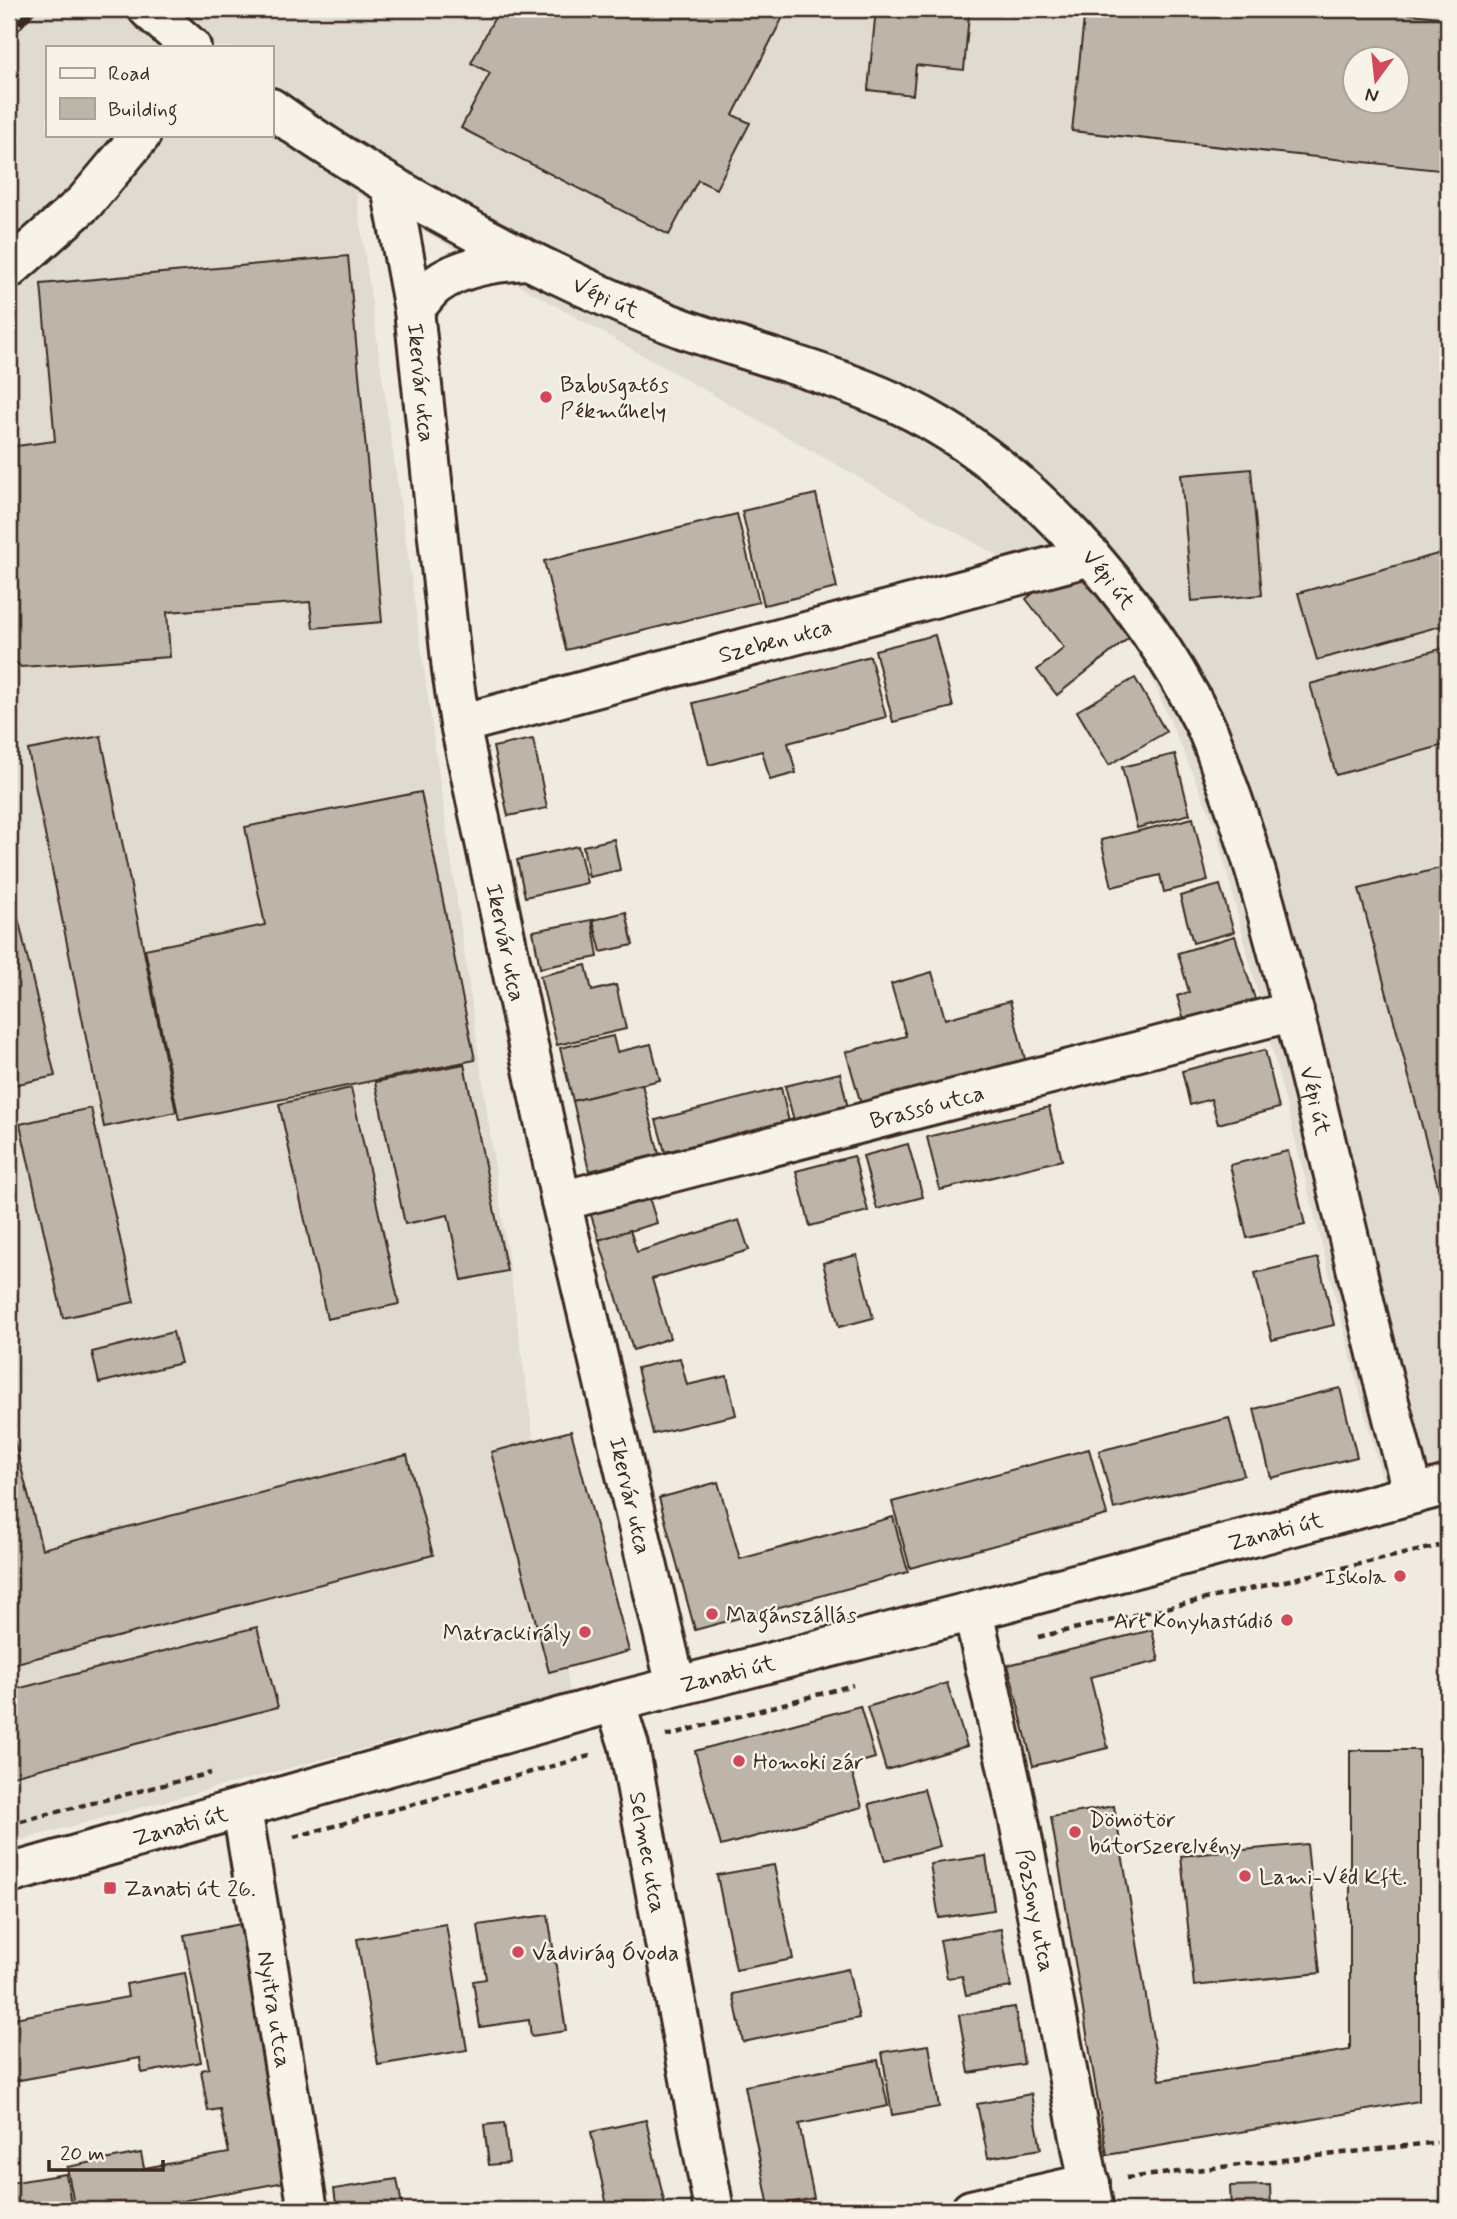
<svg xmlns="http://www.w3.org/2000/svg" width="1457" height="2219" font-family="Mynerve,sans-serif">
<rect width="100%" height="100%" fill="#efebe0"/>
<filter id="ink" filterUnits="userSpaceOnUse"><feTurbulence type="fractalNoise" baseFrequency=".0143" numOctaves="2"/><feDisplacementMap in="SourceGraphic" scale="14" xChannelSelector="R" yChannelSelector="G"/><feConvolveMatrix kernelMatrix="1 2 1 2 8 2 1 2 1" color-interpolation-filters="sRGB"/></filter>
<g filter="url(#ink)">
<path fill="#e0dbd0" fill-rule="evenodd" d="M9,9H1448V1490L1389,1507L1215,826L1132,632L356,193L570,1693L9,1843ZM47,47H271V135H47ZM1356,60H1398V102H1356Z"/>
<g fill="#bdb5aa" stroke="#3b2a1e" stroke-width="2" fill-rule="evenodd">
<path d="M403,9H458L457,14Z"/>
<path d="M499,9L510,15L514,9H787L733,115L750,123L716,189L698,180L669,235L461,128L490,73L471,63Z"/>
<path d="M876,9H913L969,14L964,70L916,65L913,95L868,90Z"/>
<path d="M1085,9H1364L1448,18V171L1072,131ZM1356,60H1398V102H1356Z"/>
<path d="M348,256L382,622L313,628L310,602L167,612L170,657L21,667L9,656V447L55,441L41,284Z"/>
<path d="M1251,469L1262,595L1192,601L1181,475Z"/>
<path d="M816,494L837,588L764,605L742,511Z"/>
<path d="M737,514L759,602L566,650L544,561Z"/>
<path d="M1448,551V624L1317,660L1298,593Z"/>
<path d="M1056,575L1072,576L1085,580L1130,637L1057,695L1037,670L1064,648L1026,599Z"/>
<path d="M935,635L953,707L893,722L875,650Z"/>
<path d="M1448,647V744L1336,775L1310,684Z"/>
<path d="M870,656L886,717L788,743L796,773L770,780L762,751L709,765L693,703Z"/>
<path d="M1135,678L1166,732L1109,765L1077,711Z"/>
<path d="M101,736L176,1112L104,1127L28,750Z"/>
<path d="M533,739L547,808L508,816L493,747Z"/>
<path d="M1175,754L1190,814L1137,828L1122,767Z"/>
<path d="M421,792L475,1060L179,1120L145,949L265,925L245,827Z"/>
<path d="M1193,818L1208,881L1164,892L1160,875L1112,887L1101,840Z"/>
<path d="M614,839L620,870L589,877L583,846Z"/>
<path d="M578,846L587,883L525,897L517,860Z"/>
<path d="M1448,866V1224L1359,889Z"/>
<path d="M9,879L55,1076L9,1086Z"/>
<path d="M1220,885L1234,932L1193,943L1180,896Z"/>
<path d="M626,912L633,945L601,952L593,920Z"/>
<path d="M592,920L598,957L540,968L533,931Z"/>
<path d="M1235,936L1255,999L1184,1020L1177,996L1189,992L1178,953Z"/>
<path d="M586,965L592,991L616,985L626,1029L557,1045L540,976Z"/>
<path d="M932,972L945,1019L1010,1001L1025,1059L861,1104L846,1052L906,1036L891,984Z"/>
<path d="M613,1036L617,1052L651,1044L660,1080L573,1101L560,1048Z"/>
<path d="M1265,1050L1279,1108L1218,1124L1211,1099L1190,1105L1182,1071Z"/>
<path d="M464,1064L507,1271L462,1280L448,1215L405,1224L375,1082Z"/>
<path d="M840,1073L848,1108L794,1121L785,1086Z"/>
<path d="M642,1084L659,1154L589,1171L573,1101Z"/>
<path d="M351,1088L399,1304L327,1319L279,1104Z"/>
<path d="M781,1088L789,1122L665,1152L656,1120Z"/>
<path d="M1049,1107L1062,1160L940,1190L927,1137Z"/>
<path d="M91,1108L134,1302L63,1318L20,1124Z"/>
<path d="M908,1144L923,1197L877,1209L863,1156Z"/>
<path d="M1288,1151L1305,1225L1247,1238L1230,1165Z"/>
<path d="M854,1156L868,1211L810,1226L796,1171Z"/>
<path d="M648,1194L657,1223L599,1240L590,1212Z"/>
<path d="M739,1220L749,1250L652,1279L670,1338L633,1350L599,1240L630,1230L637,1252Z"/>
<path d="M857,1255L873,1318L839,1327L823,1263Z"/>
<path d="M1318,1258L1334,1325L1272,1340L1255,1273Z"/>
<path d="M173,1332L181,1363L99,1383L92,1352Z"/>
<path d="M680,1358L687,1385L727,1376L736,1415L653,1434L637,1368Z"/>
<path d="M1340,1388L1357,1457L1271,1478L1254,1409Z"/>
<path d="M1229,1418L1244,1475L1114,1509L1099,1451Z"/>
<path d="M9,1420L42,1549L407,1455L433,1555L9,1665Z"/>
<path d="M571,1431L629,1651L549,1672L491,1452Z"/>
<path d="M1089,1449L1107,1515L910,1568L892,1502Z"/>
<path d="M718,1482L740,1559L893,1517L908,1572L695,1630L659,1498Z"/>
<path d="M257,1627L278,1707L9,1777V1691Z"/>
<path d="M1152,1630L1159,1661L1090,1677L1108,1748L1033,1766L1008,1665Z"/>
<path d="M947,1683L967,1746L886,1770L867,1707Z"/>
<path d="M860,1706L875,1758L850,1765L862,1807L721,1846L695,1751Z"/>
<path d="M1350,1750H1419V2101L1107,2155L1051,1817L1114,1806L1160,2080L1350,2050Z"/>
<path d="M924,1789L940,1846L885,1861L869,1804Z"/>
<path d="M1307,1844L1320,1973L1194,1986L1181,1856Z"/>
<path d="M986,1856L994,1910L939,1918L930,1864Z"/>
<path d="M774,1865L793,1959L736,1970L717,1875Z"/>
<path d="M548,1915L566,2031L531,2036L529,2020L480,2027L473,1981L486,1979L478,1925Z"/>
<path d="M241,1924L290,2181L134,2210H75L67,2167L141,2153L144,2168L229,2153L220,2109L208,2111L201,2070L209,2068L184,1935Z"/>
<path d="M446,1924L467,2050L378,2065L357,1939Z"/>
<path d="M1001,1929L1011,1987L966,1995L962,1976L947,1978L940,1940Z"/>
<path d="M848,1969L859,2018L743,2042L733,1994Z"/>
<path d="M185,1973L201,2062L142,2073L140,2058L9,2082V2019L128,1997L126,1984Z"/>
<path d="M1015,2007L1024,2064L969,2073L959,2015Z"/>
<path d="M929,2045L939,2107L892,2115L882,2052Z"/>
<path d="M878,2060L888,2106L799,2124L814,2198L769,2207L745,2086Z"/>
<path d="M1031,2094L1041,2149L988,2158L977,2104Z"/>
<path d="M646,2120L666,2210H608L591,2132Z"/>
<path d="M504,2123L509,2163L489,2165L484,2125Z"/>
<path d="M66,2174L72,2210H9V2183Z"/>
<path d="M397,2179L403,2210H337L334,2189Z"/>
<path d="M1270,2185L1271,2210H1231L1230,2186Z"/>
<path d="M279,2205L280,2210H246Z"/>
</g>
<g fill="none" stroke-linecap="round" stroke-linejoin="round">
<g stroke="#3b2a1e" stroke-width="44">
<g id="minor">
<path d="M148,9L191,47"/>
<path id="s1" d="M271,108C334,154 403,193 471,230C540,267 611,302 684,329C754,354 828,372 896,403C1023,461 1141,598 1203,721C1212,738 1218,758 1224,776C1246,834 1262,893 1278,953C1327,1132 1364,1315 1413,1494"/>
<path id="s2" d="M391,187L414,310L452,670L460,724L561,1201L676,1686"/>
<path d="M9,269L85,202L141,135"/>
<path d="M414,310C421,302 428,291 436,285C461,266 497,262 527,260"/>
<path id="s3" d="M460,724L1091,556"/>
<path id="s4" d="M561,1201L1294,1011"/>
<path id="s5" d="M973,1611L1018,1816L1094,2210"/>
<path id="s6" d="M615,1702L629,1746L714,2210"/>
<path id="s7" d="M242,1809L308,2210"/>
<path id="s8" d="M9,1874L615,1702L973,1611L1448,1485"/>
<path d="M971,2210L1090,2183"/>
</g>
</g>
<g stroke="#3b2a1e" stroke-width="4.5" stroke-dasharray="7 5" stroke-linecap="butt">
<path d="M1038,1637L1448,1544"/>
<path d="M666,1736L853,1685"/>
<path d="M9,1824L211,1773"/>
<path d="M294,1837L593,1755"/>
<path d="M1126,2178L1448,2141"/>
</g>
<use href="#minor" stroke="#f7f3e8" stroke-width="38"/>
<g stroke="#3b2a1e" stroke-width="8">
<path id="rail" d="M9,36L33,9"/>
</g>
<use href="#rail" stroke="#f7f3e8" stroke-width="5" stroke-dasharray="16" stroke-linecap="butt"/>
</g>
</g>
<g fill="#d1495b" stroke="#f7f3e8" stroke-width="2.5">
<circle cx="546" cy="397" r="7"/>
<circle cx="1400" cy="1576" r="7"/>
<circle cx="712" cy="1614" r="7"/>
<circle cx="1287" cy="1620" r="7"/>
<circle cx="585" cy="1632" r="7"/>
<circle cx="739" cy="1761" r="7"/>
<circle cx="1075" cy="1832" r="7"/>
<circle cx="1245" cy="1876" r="7"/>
<rect x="103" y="1881" width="14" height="14" rx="3.5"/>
<circle cx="518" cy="1952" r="7"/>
</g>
<g text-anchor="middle" stroke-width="5" stroke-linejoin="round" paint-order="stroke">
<g font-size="23" fill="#3b2a1e" stroke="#f7f3e8">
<text dy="8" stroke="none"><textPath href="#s1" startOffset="385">Vépi út</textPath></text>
<text dy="8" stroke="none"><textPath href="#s2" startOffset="198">Ikervár utca</textPath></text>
<text dy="8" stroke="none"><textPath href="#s1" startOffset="973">Vépi út</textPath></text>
<text dy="8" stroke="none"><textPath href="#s3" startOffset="326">Szeben utca</textPath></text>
<text dy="8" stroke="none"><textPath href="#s2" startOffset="765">Ikervár utca</textPath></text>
<text dy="8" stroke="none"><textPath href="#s1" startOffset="1540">Vépi út</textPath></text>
<text dy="8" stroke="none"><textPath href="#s4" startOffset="378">Brassó utca</textPath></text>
<text dy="8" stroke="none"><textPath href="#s2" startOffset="1332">Ikervár utca</textPath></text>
<text dy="8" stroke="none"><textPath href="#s8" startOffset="1312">Zanati út</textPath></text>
<text dy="8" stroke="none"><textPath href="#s8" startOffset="746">Zanati út</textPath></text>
<text dy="8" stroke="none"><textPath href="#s8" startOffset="178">Zanati út</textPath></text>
<text dy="8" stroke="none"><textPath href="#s6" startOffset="154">Selmec utca</textPath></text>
<text dy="8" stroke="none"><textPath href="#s5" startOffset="306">Pozsony utca</textPath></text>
<text dy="8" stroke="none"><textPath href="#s7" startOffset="203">Nyitra utca</textPath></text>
</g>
<g font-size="23" fill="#3b2a1e" stroke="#f7f3e8" text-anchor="start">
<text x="560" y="392">Babusgatós<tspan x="560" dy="26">Pékműhely</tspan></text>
<text x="1386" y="1584" text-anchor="end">Iskola</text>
<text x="726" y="1622">Magánszállás</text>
<text x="1273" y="1628" text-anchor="end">Art Konyhastúdió</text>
<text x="571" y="1640" text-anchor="end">Matrackirály</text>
<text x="753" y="1769">Homoki zár</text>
<text x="1089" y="1827">Dömötör<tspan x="1089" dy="26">bútorszerelvény</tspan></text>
<text x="1259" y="1884">Lami-Véd Kft.</text>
<text x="124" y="1896">Zanati út 26.</text>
<text x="532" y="1960">Vadvirág Óvoda</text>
</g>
</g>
<rect width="1457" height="2219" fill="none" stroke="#f7f3e8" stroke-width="35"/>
<rect x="18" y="18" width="1422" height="2184" fill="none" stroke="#3b2a1e" stroke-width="2.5" filter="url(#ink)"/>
<rect x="46" y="46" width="228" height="91" fill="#f7f3e8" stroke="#aca397" stroke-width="2"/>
<rect x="60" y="68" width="35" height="10" fill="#f7f3e8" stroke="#aca397" stroke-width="2"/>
<text x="108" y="80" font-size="21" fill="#3b2a1e">Road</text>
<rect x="60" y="98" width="35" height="21" fill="#bdb5aa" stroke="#aca397" stroke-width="2"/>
<text x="108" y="116" font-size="21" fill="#3b2a1e">Building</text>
<g transform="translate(1376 80) rotate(195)"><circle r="33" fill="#f7f3e8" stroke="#aca397" stroke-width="2"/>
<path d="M0-5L12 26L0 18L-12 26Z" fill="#d1495b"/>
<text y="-10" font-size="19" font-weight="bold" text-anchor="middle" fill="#3b2a1e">N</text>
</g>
<path d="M49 2160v10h114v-10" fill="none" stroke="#3b2a1e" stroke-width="3.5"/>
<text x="60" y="2160" font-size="21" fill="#3b2a1e" stroke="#f7f3e8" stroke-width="5" paint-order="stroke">20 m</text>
</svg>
